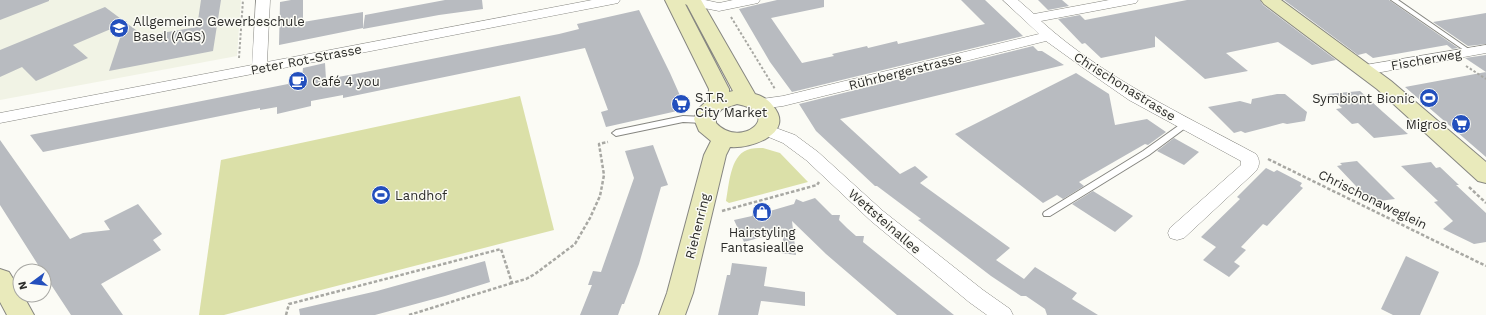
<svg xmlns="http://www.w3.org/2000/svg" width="1486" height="315" font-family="'Work Sans',sans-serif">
<rect width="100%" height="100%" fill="#fbfbf5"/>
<path fill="#f1f3e5" d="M0,0H241L237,56L0,100Z"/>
<g fill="#dbe0a8">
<path d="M520,96L554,230L224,315H199L221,160Z"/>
<path d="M763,148L780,153L808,182L729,203L726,201C729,186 730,156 747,150C752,148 758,148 763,148Z"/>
</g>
<g fill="#b8bbc0">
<path d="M0,0H49V1L0,20Z"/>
<path d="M201,0H221L213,51L109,71L125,23L73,45L88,58L36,81L22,67L0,77V50L105,7L144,36L197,27Z"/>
<path d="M291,0H303V22L363,12V28L279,45L280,2Z"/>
<path d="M445,0H482L483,9L439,15L363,29L365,15Z"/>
<path d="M777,0H824V7L771,18L802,63L834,56L832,54L867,46L868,48L897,41L898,44L985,24L961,0H985L1023,36L792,92L770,62L739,9Z"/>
<path d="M1038,0H1062L1069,6L1048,10Z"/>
<path d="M1187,0H1260L1263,5L1336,60L1312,65L1278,42L1226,53L1248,71L1205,79L1155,36V47L1101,58L1085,43L1082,44L1058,19L1080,15L1085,20Z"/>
<path d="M1284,0H1389L1458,48L1452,49L1447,45L1373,58L1366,53L1358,55Z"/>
<path d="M639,10L670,73L686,109L606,127L601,112L608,110L585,48L343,98V95L311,101V106L277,114V107L260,110V108L43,152L30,135L288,84V80L302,78L303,68L325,63L326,79L355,74L559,34L579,29L577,24Z"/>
<path d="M1486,13V44L1468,46L1433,22Z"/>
<path d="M1033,46L1038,51H1042L1064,65L840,119L900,174L915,166L928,177L920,183L1010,248L996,260L1024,279L1035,267L1077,293L1072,299L1098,315H1047L1045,309L1026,296H1021L991,276L918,220L921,219L877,186H875L816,131L799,104Z"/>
<path d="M1486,55V157L1405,87L1486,72L1465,58Z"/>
<path d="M1076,73L1109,94L1115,125L1147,119L1166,132L1148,145L1145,144L1079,182L1084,186L1063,199L1057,195L1043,203L955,134Z"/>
<path d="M1360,91L1383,112L1408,134L1374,138L1358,123L1352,124L1336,109L1342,108L1327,94Z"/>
<path d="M1277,94H1285L1307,112L1305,121L1287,124L1283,123L1245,133L1241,131L1234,133L1208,107L1240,101L1251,104L1252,99Z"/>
<path d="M1174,138L1199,152L1184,165L1157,151Z"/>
<path d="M0,140L70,239L83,233L110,230L104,221L138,204L162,234L153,240L161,250L101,284L123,315H71L44,274V271H42L0,205Z"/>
<path d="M653,145L668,185L661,187L639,264L624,304H622L618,315H580L592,285H588L593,271L601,272L634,178L625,151Z"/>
<path d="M1357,161L1395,199L1371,202L1337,166L1342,165L1340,163Z"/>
<path d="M1431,162L1436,168L1440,167L1459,185H1456L1486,213V242L1474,244L1443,229L1453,221L1434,202L1438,201L1401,166Z"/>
<path d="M1266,168L1274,172L1277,170L1302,183L1300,186L1303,188L1267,226L1263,224L1241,247L1246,250L1234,262L1240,266L1229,277L1203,260L1216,247L1201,237L1240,199L1237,197Z"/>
<path d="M1093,191L1133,216L1115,232L1072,204Z"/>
<path d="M815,198L832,215H840L839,220L847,228L856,236H864L863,242L954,315H897L826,254L792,221L796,255L781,253L784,231L744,242L734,220L752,216L753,209L765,205L770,211L794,204L796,199L803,202Z"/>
<path d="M1406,256L1439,272L1420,315H1393L1381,309Z"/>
<path d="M485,261L490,282L445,296L375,315H300L299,309L377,291Z"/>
<path d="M732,263L767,267L764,286L805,292V306L761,301L758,315H718L727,275H730Z"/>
</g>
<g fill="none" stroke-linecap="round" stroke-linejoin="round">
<g stroke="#868681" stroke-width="2">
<g id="lane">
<path d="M1391,0H1398L1473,52L1472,53H1468Z"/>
<path d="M683,116L704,117L708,120L704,123L683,122L616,136L612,133L616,130Z"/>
<path d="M1185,121L1189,124L1188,126L1149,155L1050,216H1044L1043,214L1044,212L1143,151Z"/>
</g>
</g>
<g stroke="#868681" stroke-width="1">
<g id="street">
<path d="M256,0H270L267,62L592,0H620L618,3L613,4L0,123V113L252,65Z"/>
<path d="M689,0H705L719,3L733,0H760L758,3L719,11L689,5L687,2Z"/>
<path d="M1003,0H1018L1034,14L1109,0H1138L1136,3L1131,4L1041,21C1104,78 1182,114 1256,154C1260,160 1260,165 1256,171L1184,238L1177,240L1170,238L1168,233L1170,228L1241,165V161L1129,100L1103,82L1046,41L783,106L760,109L754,108L752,104L754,100L783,96L1039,34Z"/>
<path d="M1486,45V53L1365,75L1360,73L1357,70L1360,67L1365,65Z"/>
<path d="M765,124L795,135L818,152L883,211L983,290L1010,309L1013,315H987L969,302L871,221L806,160L783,143L759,133L757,129L759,125Z"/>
</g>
</g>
<g stroke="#868681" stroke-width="2">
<g id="secondary">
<path d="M665,0H701L755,94C762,96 769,100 773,106C796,133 751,149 730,147L726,155L693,293L685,315H659L667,293L704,155L711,141L699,131L694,119L698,109L708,100L709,89ZM685,4L687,5L733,91L729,92V89ZM737,104C785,113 741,150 716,123V115L722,109Z"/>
<path d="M1261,0H1281L1391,81L1486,162V183L1478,181L1377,89L1264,4Z"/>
<path d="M0,269L9,272L20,290V295H23L34,315H7L0,302Z"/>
</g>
</g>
<g stroke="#a8a8a3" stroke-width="2" stroke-dasharray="2.5 2" stroke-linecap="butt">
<path d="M731,17L775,89"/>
<path d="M239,58L243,0"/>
<path d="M1466,66L1486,79"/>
</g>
<g stroke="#a8a8a3" stroke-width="2.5" stroke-dasharray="3.5 2" stroke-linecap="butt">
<path d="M1268,159L1486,266"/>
<path d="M1469,187L1486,203"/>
<path d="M722,211L817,185L819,182"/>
<path d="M286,315L289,304L501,249L512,283L526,279L535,274L575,244L590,218L600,196L604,175L599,144L608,142"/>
<path d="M409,315L512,283"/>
</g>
<use href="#lane" fill="#fff" fill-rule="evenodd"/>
<use href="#street" fill="#fff" fill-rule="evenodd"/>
<use href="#secondary" fill="#e9eabb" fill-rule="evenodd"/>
</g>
<defs>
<g id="school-disc" transform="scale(1)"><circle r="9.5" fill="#234fbd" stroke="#fbfbf5"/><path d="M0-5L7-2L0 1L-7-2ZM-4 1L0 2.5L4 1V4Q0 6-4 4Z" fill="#fff"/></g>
<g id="cafe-disc" transform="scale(1)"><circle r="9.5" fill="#234fbd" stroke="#fbfbf5"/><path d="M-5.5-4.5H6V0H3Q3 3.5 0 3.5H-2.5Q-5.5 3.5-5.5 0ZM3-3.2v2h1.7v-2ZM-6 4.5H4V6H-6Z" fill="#fff"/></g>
<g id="stadium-disc" transform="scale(1)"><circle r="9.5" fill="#234fbd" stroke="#fbfbf5"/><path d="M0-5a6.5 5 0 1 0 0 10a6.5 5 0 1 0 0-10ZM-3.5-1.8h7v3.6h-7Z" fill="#fff"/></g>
<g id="supermarket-disc" transform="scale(1)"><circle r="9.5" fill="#234fbd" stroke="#fbfbf5"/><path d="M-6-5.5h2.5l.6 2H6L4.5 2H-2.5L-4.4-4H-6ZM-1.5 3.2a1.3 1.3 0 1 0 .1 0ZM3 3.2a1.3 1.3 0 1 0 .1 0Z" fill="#fff"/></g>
<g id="shop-disc" transform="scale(1)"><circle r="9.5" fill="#234fbd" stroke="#fbfbf5"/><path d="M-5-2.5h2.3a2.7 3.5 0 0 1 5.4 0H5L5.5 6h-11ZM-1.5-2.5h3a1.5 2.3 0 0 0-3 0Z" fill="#fff"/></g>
</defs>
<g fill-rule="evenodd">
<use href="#school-disc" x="119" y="28"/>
<use href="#cafe-disc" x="298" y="81"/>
<use href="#stadium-disc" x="1429" y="98"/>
<use href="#supermarket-disc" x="681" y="104"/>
<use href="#supermarket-disc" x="1461" y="124"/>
<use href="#stadium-disc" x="381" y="195"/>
<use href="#shop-disc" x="762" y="212"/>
</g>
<g text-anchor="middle" stroke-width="3" stroke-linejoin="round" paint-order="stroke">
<g font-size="13" fill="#2c2c2a" stroke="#fbfbf5" text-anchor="start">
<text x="133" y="26">Allgemeine Gewerbeschule<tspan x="133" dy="15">Basel (AGS)</tspan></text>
<text x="312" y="86">Café 4 you</text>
<text x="695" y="102">S.T.R.<tspan x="695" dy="15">City Market</tspan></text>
<text x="1415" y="103" text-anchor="end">Symbiont Bionic</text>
<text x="1447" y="129" text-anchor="end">Migros</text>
<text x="395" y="200">Landhof</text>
<text x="762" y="237" text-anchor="middle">Hairstyling<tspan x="762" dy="15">Fantasieallee</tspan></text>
</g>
<g font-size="13" fill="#2c2c2a" stroke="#fbfbf5">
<text transform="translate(306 59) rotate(-11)" y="5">Peter Rot-Strasse</text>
<text transform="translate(1426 59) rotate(-10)" y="5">Fischerweg</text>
<text transform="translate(905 71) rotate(-14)" y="5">Rührbergerstrasse</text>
<text transform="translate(1125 86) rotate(32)" y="5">Chrischonastrasse</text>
<text transform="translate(1373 199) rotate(26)" y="5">Chrischonaweglein</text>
<text transform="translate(885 221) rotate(41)" y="5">Wettsteinallee</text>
<text transform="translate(697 226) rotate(-76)" y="5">Riehenring</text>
</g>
</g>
<g transform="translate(32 283) rotate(255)"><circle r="19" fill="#fbfbf5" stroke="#a8a8a4"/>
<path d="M0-3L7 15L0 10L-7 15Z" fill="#234fbd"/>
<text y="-6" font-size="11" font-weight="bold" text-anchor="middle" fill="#2c2c2a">N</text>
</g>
</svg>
